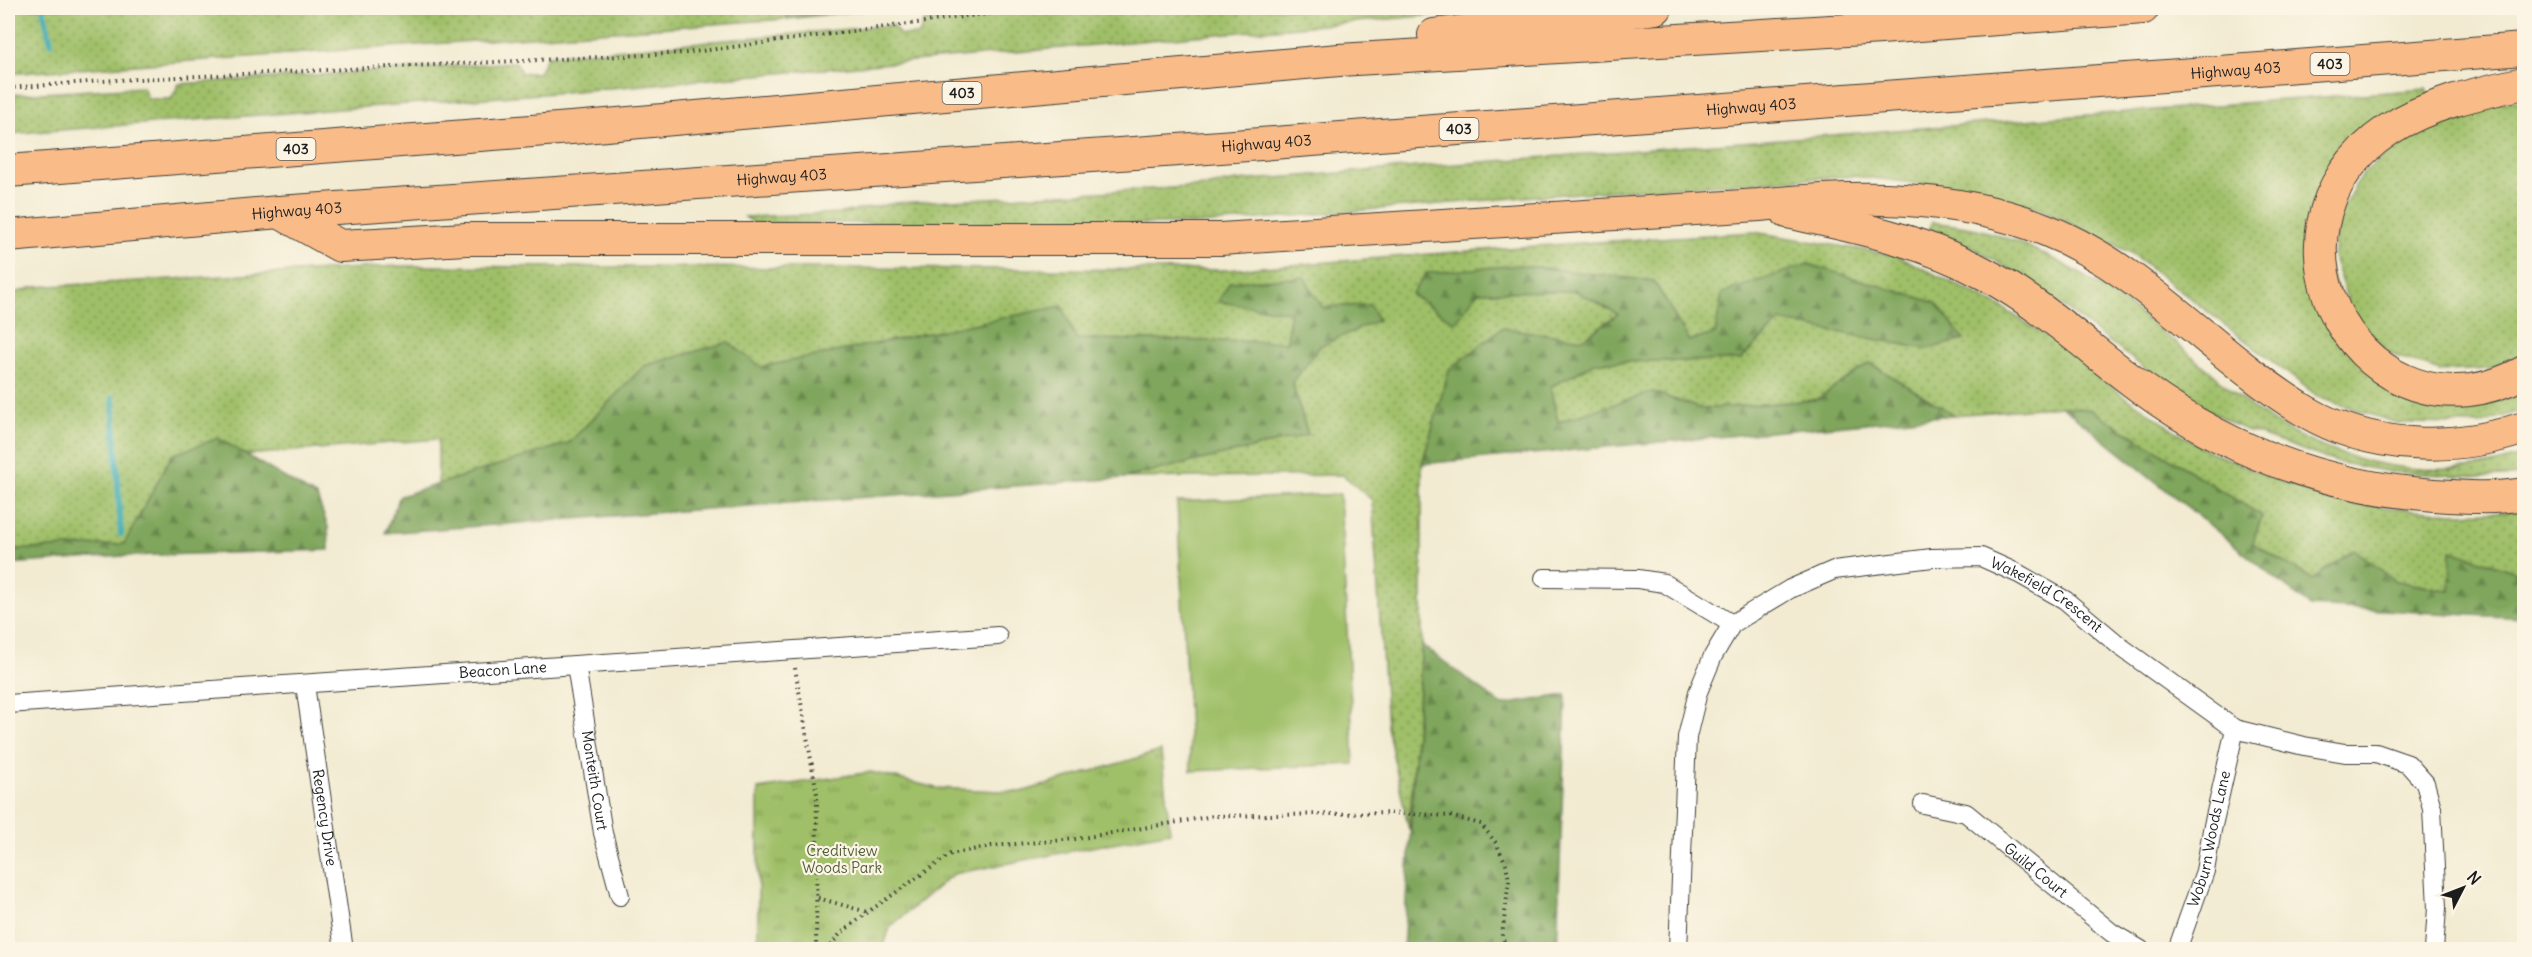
<svg xmlns="http://www.w3.org/2000/svg" width="2532" height="957" font-family="Delius,sans-serif">
<defs>
<pattern id="grass-dots" width="8" height="8" patternUnits="userSpaceOnUse" patternTransform="scale(1.5)"><rect width="8" height="8" fill="#9fbf67"/><path d="M2 2h.1M6 6h.1" fill="none" stroke="#819a54" stroke-width="1.8" stroke-linecap="round"/></pattern>
<pattern id="forest-firs" width="22" height="20" patternUnits="userSpaceOnUse" patternTransform="scale(1.5)"><rect width="22" height="20" fill="#7fa65c"/><path d="M5 1l3.5 6h-7zM16 11l3.5 6h-7z" fill="#67864b"/></pattern>
<pattern id="park-tufts" width="24" height="20" patternUnits="userSpaceOnUse" patternTransform="scale(1.5)"><rect width="24" height="20" fill="#9fbf67"/><path d="M3 7l-1-3M5 7V3M7 7l1-3M15 17l-1-3M17 17v-4M19 17l1-3" fill="none" stroke="#819a54"/></pattern>
</defs>
<rect width="100%" height="100%" fill="#fcf5e5"/>
<filter id="ink" filterUnits="userSpaceOnUse"><feTurbulence type="fractalNoise" baseFrequency=".0167" numOctaves="2"/><feDisplacementMap in="SourceGraphic" scale="12" xChannelSelector="R" yChannelSelector="G"/><feConvolveMatrix kernelMatrix="1 2 1 2 8 2 1 2 1" color-interpolation-filters="sRGB"/></filter>
<filter id="wash" filterUnits="userSpaceOnUse"><feTurbulence type="fractalNoise" baseFrequency=".008" numOctaves="4" result="noise"/><feDisplacementMap in="SourceGraphic" scale="24" xChannelSelector="R" yChannelSelector="G"/><feGaussianBlur stdDeviation="1.35" result="paint"/><feColorMatrix in="noise" values="0 0 0 0 0 0 0 0 0 0 0 0 0 0 0 0 0 1.4 0 .05"/><feComposite in="paint" operator="in"/></filter>
<g filter="url(#wash)">
<rect width="100%" height="100%" fill="#f2ebd2"/>
<g fill="url(#grass-dots)" stroke="#5e6e42" stroke-width="1.5">
<path d="M8,8H792L786,19L8,74Z"/>
<path d="M1053,8H1513L553,93L8,134V95L143,87L148,99H171L179,84L516,62L521,73H539L547,56L892,25L900,35H919L924,21Z"/>
<path d="M2426,89L2428,95L2308,225L2380,380L2524,384V410L2479,424L2397,423L2320,398L2131,253L2036,207L1956,188L1854,176L1548,195L1199,224L754,223L745,217L841,213L895,203L1209,186L1236,181Z"/>
<path d="M2524,100V353L2491,369L2440,371L2388,353L2353,316L2333,257L2340,213L2362,174L2414,132L2481,105Z"/>
<path d="M1932,222C1947,224 1962,226 1977,229C2020,240 2063,262 2100,286C2140,312 2176,343 2212,373C2227,386 2241,400 2257,411C2334,465 2434,486 2524,455V475L2480,477L2391,472L2336,462L2241,428L2183,397L2025,278L1977,250L1930,229Z"/>
<path d="M1753,232L1896,255L2001,307L2070,351L2116,390L2183,436L2209,451L2279,481L2354,502L2383,507L2453,513L2524,511V575L2452,550L2451,591L2396,581L2354,551L2312,579L2252,543L2262,516L2092,410L2062,406L1954,415L1870,363L1816,400L1702,409L1653,392L1558,422L1550,387L1597,362L1740,360L1780,321L1926,349L1964,340L1808,264L1715,334L1689,341L1654,281L1478,292L1576,291L1618,314L1583,339L1502,328L1449,370L1422,464V645L1409,830L1387,727L1372,500L1343,475L1123,478L1308,435L1292,383L1320,346L1378,320L1370,305L1322,307L1218,301L1291,312L1287,342L1076,339L1062,306L761,367L644,366L569,443L438,484V439L246,455L218,439L172,455L124,545L8,550V295L34,287L397,266L1226,270L1520,247Z"/>
</g>
<g fill="url(#forest-firs)" stroke="#4e613c" stroke-width="1.5">
<path d="M792,8H881L786,19Z"/>
<path d="M1808,264L1936,303L1964,340L1926,349L1780,321L1740,360L1597,362L1550,387L1558,422L1653,392L1702,409L1816,400L1870,363L1954,415L1422,464L1449,370L1502,328L1583,339L1618,314L1576,291L1478,292L1455,323L1411,294L1427,273L1519,265L1654,281L1689,341L1715,334L1722,293Z"/>
<path d="M1304,277L1322,307L1370,305L1378,320L1320,346L1292,383L1308,435L1123,478L385,533L400,496L569,443L644,366L728,342L761,367L1062,306L1076,339L1287,342L1290,312L1218,302L1230,282Z"/>
<path d="M2062,406L2092,410L2262,516L2252,543L2312,579L2354,550L2396,581L2450,591L2451,550L2524,575V618L2310,606Z"/>
<path d="M218,438L317,497L328,527L329,550L123,556L8,564V550L124,544L172,455Z"/>
<path d="M1422,645L1502,705L1566,695L1557,949H1403Z"/>
</g>
<path fill="url(#park-tufts)" stroke="#5e6e42" stroke-width="1.5" d="M1161,751L1170,832L953,874L890,927L883,949H758V789L871,772L936,788L1021,792Z"/>
<path fill="#9fbf67" stroke="#5e6e42" stroke-width="1.5" d="M1340,494L1354,764L1191,771L1177,502Z"/>
<g fill="none" stroke-linecap="round" stroke-linejoin="round">
<g stroke="#39aab4" stroke-width="6">
<path d="M43,8L51,43"/>
<path d="M113,398L121,534"/>
</g>
</g>
</g>
<g filter="url(#ink)">
<g fill="none" stroke-linecap="round" stroke-linejoin="round">
<g stroke="#3c3b37" stroke-width="20">
<g id="minor">
<path d="M1544,578L1638,579L1664,583L1732,624"/>
<path id="s1" d="M576,665L603,833L620,896"/>
<path id="s2" d="M305,685L344,950"/>
<path id="s3" d="M8,704L998,636"/>
<path id="s4" d="M1923,804L1966,813L2112,933L2141,950"/>
<path id="s5" d="M1678,950L1687,737L1698,692L1713,656L1732,624L1790,589L1834,570L1932,558L1981,557L2019,574L2065,600L2121,647L2235,729L2304,746L2345,753H2376L2408,764L2425,783L2432,808L2437,908L2434,950"/>
<path id="s6" d="M2177,950L2205,871L2212,830L2235,729"/>
</g>
</g>
<g stroke="#3c3b37" stroke-width="34">
<g id="motorway">
<path d="M1434,35L1656,8"/>
<path d="M2524,83C2478,93 2428,104 2388,130C2236,233 2368,457 2524,372"/>
<path d="M8,171L584,127L1339,60L1881,28L2143,8"/>
<path d="M279,212L340,246L466,239H1220L1759,205C1855,195 1955,193 2046,230C2146,270 2214,356 2305,411C2371,450 2454,452 2524,428"/>
<path d="M1787,212C1855,227 1923,240 1985,274C2043,305 2090,350 2143,389C2229,452 2328,487 2434,495C2464,497 2495,499 2524,494"/>
<path id="s7" d="M8,236L279,212L1207,148L2524,49"/>
</g>
</g>
<g stroke="#3c3b37" stroke-width="4" stroke-dasharray="1.5 4.5" stroke-linecap="butt">
<path d="M8,88L116,80L686,53L1032,8"/>
<path d="M795,668L817,794L816,950"/>
<path d="M818,898L867,912"/>
<path d="M827,950L840,934L868,912L951,854L992,846L1076,839L1214,816L1394,813L1450,816L1481,824L1496,843L1506,864L1509,880L1502,936L1507,950"/>
</g>
<use href="#minor" stroke="#fff" stroke-width="18"/>
<use href="#motorway" stroke="#f9bc89" stroke-width="32"/>
</g>
</g>
<g text-anchor="middle" stroke-width="4.5" stroke-linejoin="round" paint-order="stroke">
<g fill="#fcf5e5" stroke="#5f5d58" stroke-width="1.5">
<rect x="2310.5" y="53" width="39" height="22" rx="4.5"/>
<rect x="942.5" y="82" width="39" height="22" rx="4.5"/>
<rect x="1439.5" y="118" width="39" height="22" rx="4.5"/>
<rect x="276.5" y="138" width="39" height="22" rx="4.5"/>
</g>
<g font-size="14" font-weight="bold" fill="#1c1c1c">
<text x="2330" y="69">403</text>
<text x="962" y="98">403</text>
<text x="1459" y="134">403</text>
<text x="296" y="154">403</text>
</g>
<g font-size="15" fill="#1c1c1c" stroke="#fcf5e5">
<text dy="5" stroke="none"><textPath href="#s7" startOffset="2234">Highway 403</textPath></text>
<text dy="5" stroke="none"><textPath href="#s7" startOffset="1748">Highway 403</textPath></text>
<text dy="5" stroke="none"><textPath href="#s7" startOffset="1262">Highway 403</textPath></text>
<text dy="5" stroke="none"><textPath href="#s7" startOffset="776">Highway 403</textPath></text>
<text dy="5" stroke="none"><textPath href="#s7" startOffset="290">Highway 403</textPath></text>
<text dy="5" stroke="none"><textPath href="#s5" startOffset="675">Wakefield Crescent</textPath></text>
<text dy="5" stroke="none"><textPath href="#s3" startOffset="496">Beacon Lane</textPath></text>
<text dy="5" stroke="none"><textPath href="#s1" startOffset="117">Monteith Court</textPath></text>
<text dy="5" stroke="none"><textPath href="#s2" startOffset="134">Regency Drive</textPath></text>
<text dy="5" stroke="none"><textPath href="#s6" startOffset="116">Woburn Woods Lane</textPath></text>
<text dy="5" stroke="none"><textPath href="#s4" startOffset="134">Guild Court</textPath></text>
</g>
<g font-size="15" fill="#505d3a" stroke="#fcf5e5">
<text x="842" y="856">Creditview<tspan x="842" dy="17">Woods Park</tspan></text>
</g>
</g>
<rect width="2532" height="957" fill="none" stroke="#fcf5e5" stroke-width="30"/>
<g transform="translate(2463 888) rotate(48)" stroke="#fcf5e5" stroke-width="4.5" paint-order="stroke">
<path d="M0-4.5L10 22L0 15L-10 22Z" fill="#1c1c1c"/>
<text y="-9" font-size="16" font-weight="bold" text-anchor="middle" fill="#1c1c1c">N</text>
</g>
</svg>
